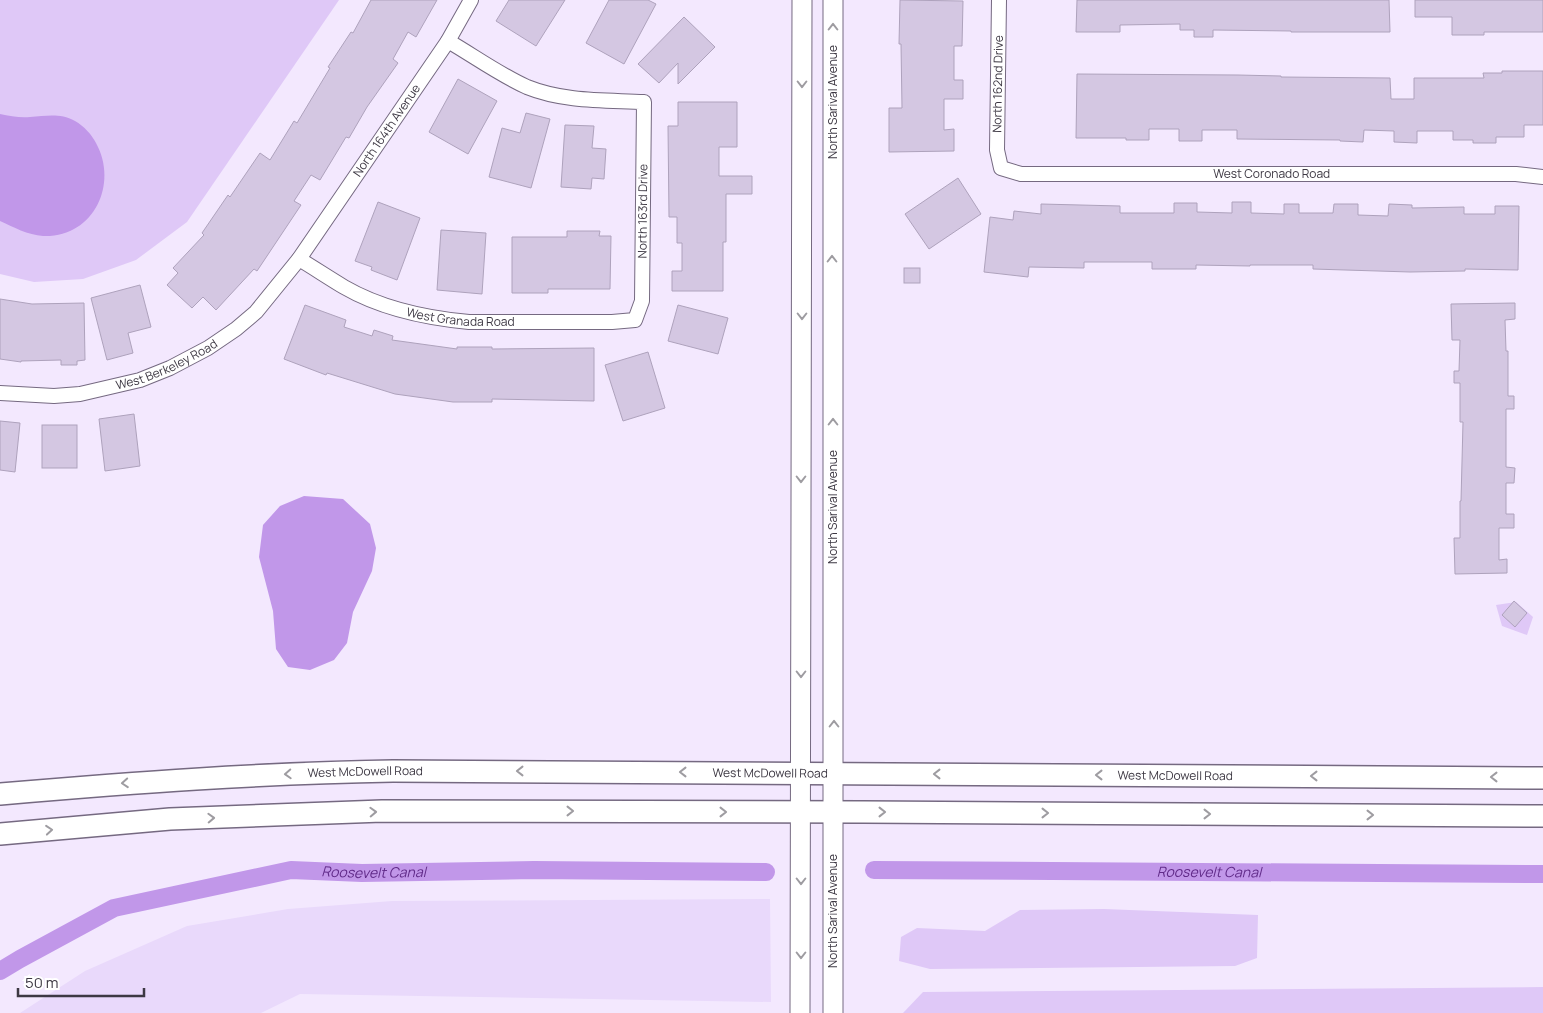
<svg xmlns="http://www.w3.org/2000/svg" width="1543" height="1013" font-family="Manrope,sans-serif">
<rect width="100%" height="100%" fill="#f3e8fe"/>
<path fill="#e9d9fb" d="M770,899L771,1002L300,994L261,1013H20L85,971L187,926L288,909L392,901Z"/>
<g fill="#dfc8f7">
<path d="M0,0H339L187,222L136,260L83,279L34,282L0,274Z"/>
<path d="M1516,602L1533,617L1527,635L1502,626L1496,605Z"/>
<path d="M1104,909L1258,915L1257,958L1235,966L930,969L899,961L901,937L917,928L985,931L1020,910Z"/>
<path d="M1543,987V1013H903L923,992Z"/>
</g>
<g fill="#c197e9">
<path d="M0,114C10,116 20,118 30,117C47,116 60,113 75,121C84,126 92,135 96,143C119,185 93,238 43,236C28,235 13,227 0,221Z"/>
<path d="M304,496L343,499L370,524L376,548L372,571L353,612L347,643L334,660L310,670L288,667L276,649L273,611L259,557L263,525L280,506Z"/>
</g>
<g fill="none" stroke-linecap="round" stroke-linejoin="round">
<g stroke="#c197e9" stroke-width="18">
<path id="s1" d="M874,870L1543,874"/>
<path id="s2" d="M0,971L20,959L114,908L291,870L362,873L534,870L766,872"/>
</g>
</g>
<g fill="#d4c7e2" stroke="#aea2bc">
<path d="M371,0H437L416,37L408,32L393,59L398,63L367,107L349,138L346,137L320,180L311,175L294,201L301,205L257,271L254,269L216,310L203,297L192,308L167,285L178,273L173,268L204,235L202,233L228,195L230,197L260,153L270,160L294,121L297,123L330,68L328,67L351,32L353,33Z"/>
<path d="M509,0H565L536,46L496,21Z"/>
<path d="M609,0H648L656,4L624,64L586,43Z"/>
<path d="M900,0L963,1L962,46H954V80H963V99H944V130L954,129V151L889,152V108H902L901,44H899Z"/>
<path d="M1077,0H1389L1390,32H1291V31L1213,30V37H1194V30H1180V24L1120,25V32H1076Z"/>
<path d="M1415,0H1543V32H1484V35H1452V17H1415Z"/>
<path d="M684,17L715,47L678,84V63L659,83L638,64Z"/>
<path d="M1502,71H1543V125H1524V137H1496V143H1473V140H1453V131H1417V143L1394,142V131L1364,130L1363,142L1340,141V140L1237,139V130H1202V141H1179V129H1149V140H1126V138H1076L1077,74L1238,75L1281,76V77L1390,78L1391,99H1414V78H1484L1483,73H1502Z"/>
<path d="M458,79L497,101L468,154L429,132Z"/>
<path d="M678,102H737V147H719V176H752V194H726V242H723V291H672V271H682V243H677V217H669L668,126H678Z"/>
<path d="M526,113L550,119L531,188L489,177L502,128L520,133Z"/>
<path d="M565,125L594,126L592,148L606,149L604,179L592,178L591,189L561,187Z"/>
<path d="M958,178L981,214L929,249L905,214Z"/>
<path d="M378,202L420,218L397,280L371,270L372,267L355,261Z"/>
<path d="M1232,202H1251V213L1284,214V204H1299V213H1333L1334,204H1358V215L1388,216L1389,204L1412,205V208L1464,207V214H1495V206H1519L1518,270L1465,269V271L1410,272L1313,269V265H1250V266L1196,265V269H1152V262H1084V268L1029,267L1028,277L984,272L990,217L1013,220L1014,211L1041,214V204L1120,206V213H1174V203H1197V212L1232,213Z"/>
<path d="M441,230L486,233L482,294L437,290Z"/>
<path d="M567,231H600L599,236H611L610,289H548V293H512V237H567Z"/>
<rect x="904" y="268" width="16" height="15"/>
<path d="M140,285L151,327L128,333L133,353L107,360L91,298Z"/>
<path d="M0,299L32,304L84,303L85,360L77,361V365H61V360L21,361V362L0,359Z"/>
<path d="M1515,303V319L1505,320L1506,351H1508V396H1514V409H1506V467L1515,468L1514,483H1506V514H1514V528H1499V560L1507,559V573L1455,574L1454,538H1460V501H1461L1463,422H1460V383H1454V371H1459L1460,340H1452L1451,304Z"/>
<path d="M305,305L346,320L344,327L372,336L374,330L393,336L392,340L457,349V347H492V349L594,348V401L492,399V402H453L395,394L327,373L326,375L284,359Z"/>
<path d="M678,305L728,318L718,354L668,341Z"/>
<path d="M648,352L665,408L623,421L605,365Z"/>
<path d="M134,414L140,466L105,471L99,419Z"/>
<path d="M0,421L20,423L15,472L0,470Z"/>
<rect x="42" y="425" width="35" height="43"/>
<path d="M1514,601L1527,613L1515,627L1502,615Z"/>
</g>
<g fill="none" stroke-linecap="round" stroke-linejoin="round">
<g stroke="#756981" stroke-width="16">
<g id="street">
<path id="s3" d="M999,0L997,150L1001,168L1021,174H1516L1543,177"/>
<path id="s4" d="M299,259C314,268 329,278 344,287C382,309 425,318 469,322H612L635,320L642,301L644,102C605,100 564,102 527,87C500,75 474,56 448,41"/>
<path id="s5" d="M0,393L54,396L80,394L140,380L170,368L208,348L236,329L256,312L299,259L448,41L471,0"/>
</g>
</g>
<g stroke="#756981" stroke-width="21">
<g id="secondary">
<path d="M800,1013L802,0"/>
<path d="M833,1013V0"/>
</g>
</g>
<g stroke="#756981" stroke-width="24">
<g id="primary">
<path id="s6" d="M0,794C131,783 261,773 393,771L1543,778"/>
<path d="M0,834L170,819L382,811L864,812L1543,816"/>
</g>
</g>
<use href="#street" stroke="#fff" stroke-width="14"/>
<use href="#secondary" stroke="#fff" stroke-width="19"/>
<use href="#primary" stroke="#fff" stroke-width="21"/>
</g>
<defs><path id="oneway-chevron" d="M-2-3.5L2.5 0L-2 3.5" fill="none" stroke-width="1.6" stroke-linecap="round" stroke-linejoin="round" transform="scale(1.25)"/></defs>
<g stroke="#9e9ca1">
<use href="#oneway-chevron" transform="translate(833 27) rotate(-90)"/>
<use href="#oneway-chevron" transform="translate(802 84) rotate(90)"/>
<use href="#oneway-chevron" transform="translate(832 259) rotate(-90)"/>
<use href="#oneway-chevron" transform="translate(802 316) rotate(90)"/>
<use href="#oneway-chevron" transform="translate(833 422) rotate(-90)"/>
<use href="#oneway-chevron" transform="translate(801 479) rotate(90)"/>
<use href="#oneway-chevron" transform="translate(801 674) rotate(90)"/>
<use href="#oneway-chevron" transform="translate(834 724) rotate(-90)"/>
<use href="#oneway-chevron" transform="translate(520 771) rotate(-180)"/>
<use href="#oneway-chevron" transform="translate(683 772) rotate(-180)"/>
<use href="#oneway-chevron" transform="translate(288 774) rotate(177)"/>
<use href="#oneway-chevron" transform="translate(937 774) rotate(-180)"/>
<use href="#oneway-chevron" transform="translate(1099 775) rotate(-180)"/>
<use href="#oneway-chevron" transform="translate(1314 776) rotate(-180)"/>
<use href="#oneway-chevron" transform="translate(1494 777) rotate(-180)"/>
<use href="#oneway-chevron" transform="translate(125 783) rotate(176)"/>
<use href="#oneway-chevron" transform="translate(570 811)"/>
<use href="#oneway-chevron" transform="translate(373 812) rotate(-2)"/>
<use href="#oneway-chevron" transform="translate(723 812)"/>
<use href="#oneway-chevron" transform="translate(882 812)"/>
<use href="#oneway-chevron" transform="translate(1045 813)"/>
<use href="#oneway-chevron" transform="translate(1207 814)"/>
<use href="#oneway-chevron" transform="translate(1370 815)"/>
<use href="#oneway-chevron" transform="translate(211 818) rotate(-2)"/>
<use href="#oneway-chevron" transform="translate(49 830) rotate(-5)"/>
<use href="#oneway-chevron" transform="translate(801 881) rotate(90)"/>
<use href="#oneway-chevron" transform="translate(801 955) rotate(90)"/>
</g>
<g text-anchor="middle" stroke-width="4" stroke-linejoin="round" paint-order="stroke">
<g font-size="12" fill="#3d3843" stroke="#fff">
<text transform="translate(998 84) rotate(-89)" y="4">North 162nd Drive</text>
<text transform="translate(833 102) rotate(-90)" y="4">North Sarival Avenue</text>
<text dy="4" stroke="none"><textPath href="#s5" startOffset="501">North 164th Avenue</textPath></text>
<text dy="4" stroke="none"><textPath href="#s3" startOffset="440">West Coronado Road</textPath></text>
<text dy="4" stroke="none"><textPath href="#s4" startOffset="460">North 163rd Drive</textPath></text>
<text dy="4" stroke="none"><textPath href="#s4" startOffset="175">West Granada Road</textPath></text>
<text dy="4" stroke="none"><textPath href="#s5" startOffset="172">West Berkeley Road</textPath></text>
<text transform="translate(833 507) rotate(-90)" y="4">North Sarival Avenue</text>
<text dy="4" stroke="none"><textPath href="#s6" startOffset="366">West McDowell Road</textPath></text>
<text dy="4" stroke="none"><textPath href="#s6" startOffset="771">West McDowell Road</textPath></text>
<text dy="4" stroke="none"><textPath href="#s6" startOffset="1176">West McDowell Road</textPath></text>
<text transform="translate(833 911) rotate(-90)" y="4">North Sarival Avenue</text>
</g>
<g font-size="14" font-style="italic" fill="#612b89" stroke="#fff">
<text dy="5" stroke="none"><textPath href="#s2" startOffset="394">Roosevelt Canal</textPath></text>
<text dy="5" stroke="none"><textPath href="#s1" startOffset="335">Roosevelt Canal</textPath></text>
</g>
</g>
<path d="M18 988v8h126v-8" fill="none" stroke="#3d3843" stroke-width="2.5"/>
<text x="25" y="988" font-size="15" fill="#3d3843" stroke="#ffffff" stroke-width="4" paint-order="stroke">50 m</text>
</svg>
